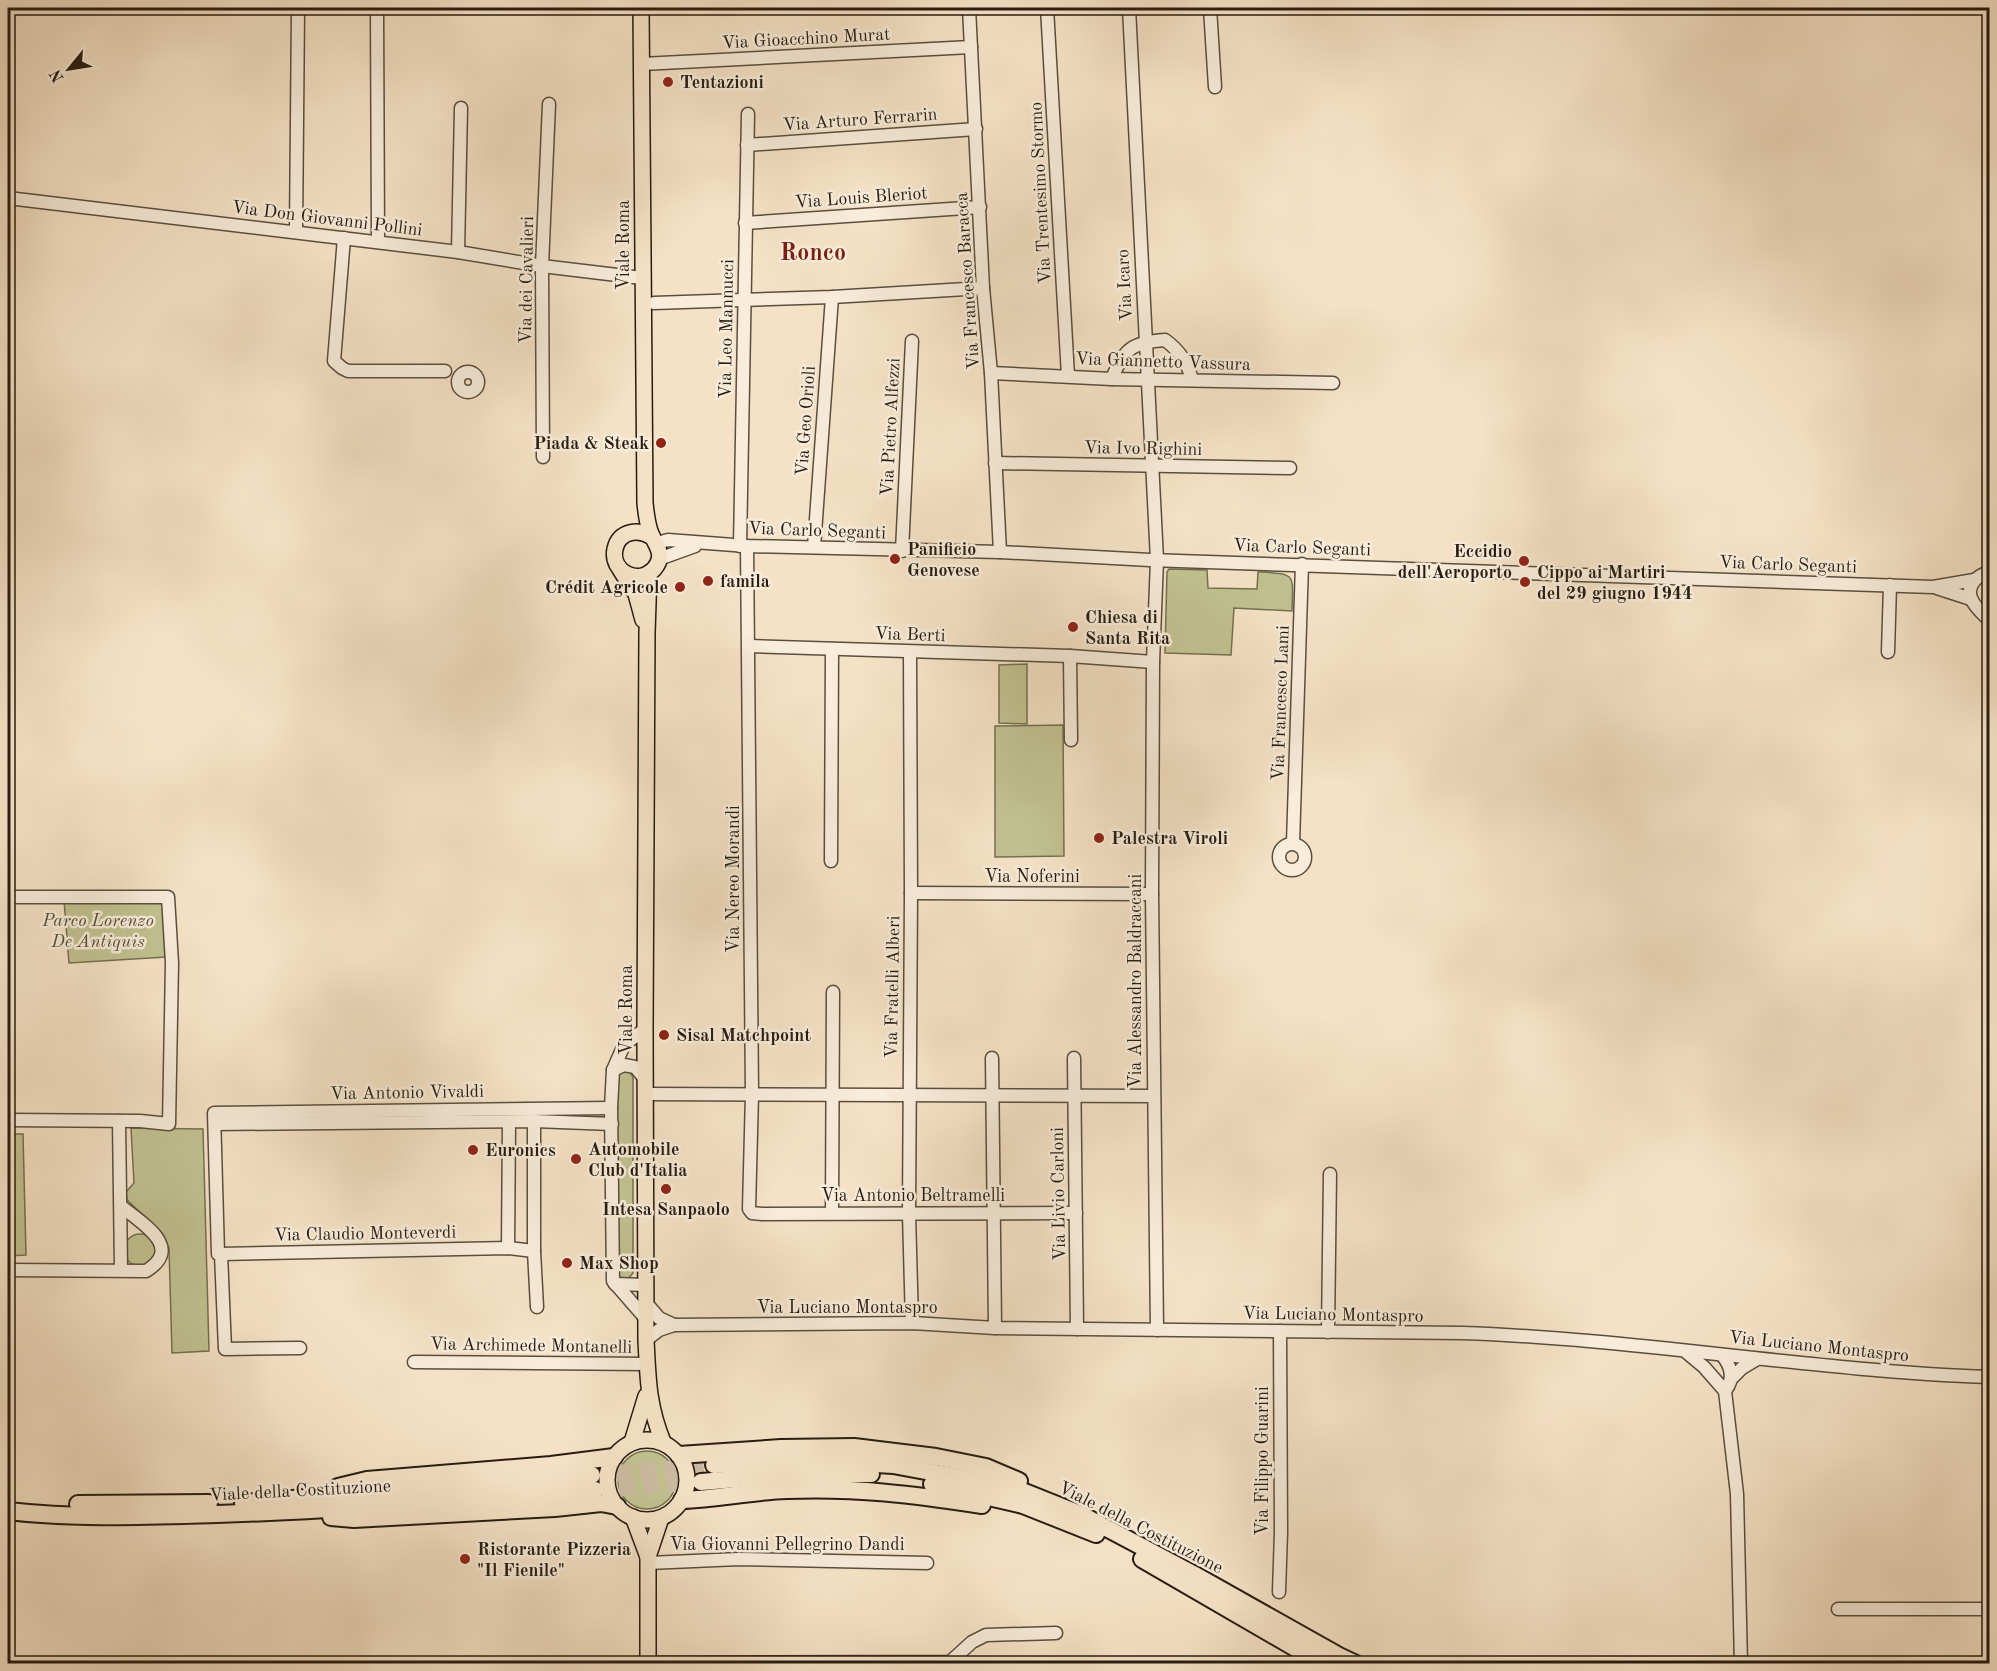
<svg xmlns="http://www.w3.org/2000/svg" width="1997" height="1671" font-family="'Old Standard TT',serif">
<rect width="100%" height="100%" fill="#f5e2c6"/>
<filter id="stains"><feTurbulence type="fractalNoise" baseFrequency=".00333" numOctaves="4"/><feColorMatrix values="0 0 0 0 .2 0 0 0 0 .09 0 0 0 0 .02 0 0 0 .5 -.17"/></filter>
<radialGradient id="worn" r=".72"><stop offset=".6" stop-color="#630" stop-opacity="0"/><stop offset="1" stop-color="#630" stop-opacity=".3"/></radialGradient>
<g fill="#c1c291" stroke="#746f52" stroke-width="1.5">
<path d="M1169,569L1207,570L1208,588L1257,589L1258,572C1297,574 1293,573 1292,611L1234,608L1231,655L1165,653L1167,572Z"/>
<path d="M1027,664V724L999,723V665Z"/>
<path d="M1063,725L1064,856L995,857V726Z"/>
<path d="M64,900L164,901L166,957L69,963Z"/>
<path d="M624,1070L630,1072L633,1077V1273L629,1278L624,1280L619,1277L617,1272V1078L619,1073Z"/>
<path d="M131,1128L203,1129L209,1351L172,1353L169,1248L162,1233L127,1200L126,1192L134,1183Z"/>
<path d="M8,1134H23L26,1255L8,1256Z"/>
<circle cx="140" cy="1250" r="16"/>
<circle cx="647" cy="1480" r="29"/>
</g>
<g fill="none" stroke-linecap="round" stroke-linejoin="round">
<g stroke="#ccbaa2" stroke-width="16" stroke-dasharray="16 8" stroke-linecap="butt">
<path d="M592,1475L714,1465"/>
<path d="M595,1490L701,1482"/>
</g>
<g stroke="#5a4e3f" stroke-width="15">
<g id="minor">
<path d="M377,8L378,242"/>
<path d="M969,8L983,288L991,373L1000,552"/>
<path d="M1047,8L1068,376"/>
<path d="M1129,8L1157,560L1153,662L1152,894L1157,1330"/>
<path d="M1210,8L1215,87"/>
<path d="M642,64L971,47"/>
<path d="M747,145L976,129"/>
<path d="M8,198L458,252L542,266L642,278"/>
<path d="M745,223L980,207"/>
<path d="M296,232L298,8"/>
<path d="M344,238L334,361L342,368L348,371H445"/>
<path d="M458,252L461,108"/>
<path d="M654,303L832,297L983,288"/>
<circle cx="468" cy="382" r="10"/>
<path d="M991,373L1112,379L1333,383"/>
<path d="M1112,379C1123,349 1133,342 1165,340C1179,350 1188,363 1192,380"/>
<path d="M543,457L542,266L549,104"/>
<path d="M995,463L1290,468"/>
<path d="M657,543L668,540L747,546L1000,552L1150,560L1933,587L1974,580"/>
<path d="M740,546L748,114"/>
<path d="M747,546L752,1094L749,1209L752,1213L762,1214L1076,1213"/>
<path d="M814,547L832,297"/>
<path d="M902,551L912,341"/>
<path d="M659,559L695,546"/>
<path d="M1990,572C1976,575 1964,588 1973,602C1977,609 1984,615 1990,621"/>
<path d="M1937,588L1971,599"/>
<path d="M749,646L1070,656L1153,662"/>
<path d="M910,652L911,893L909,1214L912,1323"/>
<path d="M1888,652L1890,585"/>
<path d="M1070,656L1071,740"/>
<path d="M1293,843L1302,564"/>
<circle cx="1292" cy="857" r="13"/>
<path d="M831,861L832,649"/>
<path d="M911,893L1152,894"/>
<path d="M8,897H168L172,963L169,1124L140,1121L8,1120"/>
<path d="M645,1029L624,1045L613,1070L611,1108L613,1281L647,1320"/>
<path d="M992,1058L995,1328"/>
<path d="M1074,1058L1077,1329"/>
<path d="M613,1070L624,1065L635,1067L645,1079"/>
<path d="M646,1094L1154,1096"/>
<path d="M119,1121L121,1270"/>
<path d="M215,1124L534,1121L612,1124"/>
<path d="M832,1213L833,992"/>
<path d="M508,1248L509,1122"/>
<path d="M534,1251L537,1307"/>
<path d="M221,1254L508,1248L534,1251V1121"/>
<path d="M8,1270L146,1271C185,1247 141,1223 121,1206"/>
<path d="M615,1284L646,1285"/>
<path d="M647,1304L659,1318L674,1325"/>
<path d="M1328,1332L1330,1174"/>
<path d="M646,1340L659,1330L674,1325L912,1323L995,1328L1462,1333C1639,1339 1813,1371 1990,1377"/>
<path d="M300,1348L225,1349L221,1254H218L214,1113L611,1108"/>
<path d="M1686,1352L1704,1367L1725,1391L1737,1494L1741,1664"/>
<path d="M1722,1355C1731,1366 1735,1379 1725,1391"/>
<path d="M414,1362L647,1364"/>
<path d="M1731,1379L1742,1368L1757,1359"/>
<path d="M648,1563L739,1559L927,1563"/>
<path d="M1279,1592L1281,1532L1280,1331"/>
<path d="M1838,1609H1990"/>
<path d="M648,1663L950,1662L972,1642L986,1635L1056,1633"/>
</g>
</g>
<g stroke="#271c12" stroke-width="18">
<g id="major">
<path d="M641,8L645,503C646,513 647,522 650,531C654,544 667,554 654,569C639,586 610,572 615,549C619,531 638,528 652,537"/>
<path d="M621,571L636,594L643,620"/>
<path d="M649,573L647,633L645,1029L646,1340C648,1379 648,1405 663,1442"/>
<circle cx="647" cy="1480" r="40"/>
<path d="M632,1442L646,1396"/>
<path d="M633,1517L648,1557"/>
<path d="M648,1664V1557L661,1518"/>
</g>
</g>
<g stroke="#271c12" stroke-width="20">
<g id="highway">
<path d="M679,1455L781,1448L854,1447L936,1457L986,1467L1019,1481"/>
<path d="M714,1465L812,1460L893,1465L1012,1487L1082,1515L1195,1575L1339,1656L1356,1664"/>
<path d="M701,1482L797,1474H871"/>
<path d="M932,1484L1023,1505L1096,1534"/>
<path d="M338,1487L367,1480L551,1465L614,1457"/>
<path d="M682,1500C717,1499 752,1491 787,1490C854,1487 916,1495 982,1505"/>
<path d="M243,1503L592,1475"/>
<path d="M78,1504L209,1503"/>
<path d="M8,1511C77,1519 147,1516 217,1514C343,1510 469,1499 595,1490"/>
<path d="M331,1517L354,1519L555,1508L601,1503L617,1506"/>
<path d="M1142,1559L1323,1664"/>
</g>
</g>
<use href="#minor" stroke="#f8ecda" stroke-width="12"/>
<use href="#major" stroke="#f5e2c6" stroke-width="15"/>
<use href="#highway" stroke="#f5e2c6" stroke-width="16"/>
</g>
<g fill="#8f2418" stroke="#f8ecda" stroke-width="2">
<circle cx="668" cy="82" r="6"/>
<circle cx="661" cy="443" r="6"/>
<circle cx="895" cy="559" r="6"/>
<circle cx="1524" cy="561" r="6"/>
<circle cx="708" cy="581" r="6"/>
<circle cx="1525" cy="582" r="6"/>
<circle cx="680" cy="587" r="6"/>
<circle cx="1073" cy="627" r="6"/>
<circle cx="1099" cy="838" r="6"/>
<circle cx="664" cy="1035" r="6"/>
<circle cx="473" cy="1150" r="6"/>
<circle cx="576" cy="1159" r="6"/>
<circle cx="666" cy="1189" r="6"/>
<circle cx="567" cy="1263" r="6"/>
<circle cx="465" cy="1559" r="6"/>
</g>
<g text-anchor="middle" stroke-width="5" stroke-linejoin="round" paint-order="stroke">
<g font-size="18" fill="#271c12" stroke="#f8ecda">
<text transform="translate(806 38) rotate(-3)" y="6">Via Gioacchino Murat</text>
<text transform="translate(860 119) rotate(-4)" y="6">Via Arturo Ferrarin</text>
<text transform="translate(1040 193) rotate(-93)" y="6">Via Trentesimo Stormo</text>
<text transform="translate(861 197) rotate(-4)" y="6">Via Louis Bleriot</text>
<text transform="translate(327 218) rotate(7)" y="6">Via Don Giovanni Pollini</text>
<text transform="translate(623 245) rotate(-90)" y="6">Viale Roma</text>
<text transform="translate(526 280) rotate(-89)" y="6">Via dei Cavalieri</text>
<text transform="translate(967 281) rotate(-94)" y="6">Via Francesco Baracca</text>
<text transform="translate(1124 285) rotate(-93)" y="6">Via Icaro</text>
<text transform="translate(726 329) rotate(-89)" y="6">Via Leo Mannucci</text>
<text transform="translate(1163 361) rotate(2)" y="6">Via Giannetto Vassura</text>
<text transform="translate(805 421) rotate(-86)" y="6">Via Geo Orioli</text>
<text transform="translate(890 427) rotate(-87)" y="6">Via Pietro Alfezzi</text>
<text transform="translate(1143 448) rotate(1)" y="6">Via Ivo Righini</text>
<text transform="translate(817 530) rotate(2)" y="6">Via Carlo Seganti</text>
<text transform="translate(1302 547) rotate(2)" y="6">Via Carlo Seganti</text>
<text transform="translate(1788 564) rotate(2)" y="6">Via Carlo Seganti</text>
<text transform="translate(910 634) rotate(2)" y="6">Via Berti</text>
<text transform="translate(1280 703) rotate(-88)" y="6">Via Francesco Lami</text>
<text x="1032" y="882">Via Noferini</text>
<text transform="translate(733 879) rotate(-90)" y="6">Via Nereo Morandi</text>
<text transform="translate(1135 981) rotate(-90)" y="6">Via Alessandro Baldraccani</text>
<text transform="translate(892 987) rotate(-89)" y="6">Via Fratelli Alberi</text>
<text transform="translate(626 1010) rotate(-90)" y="6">Viale Roma</text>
<text transform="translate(407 1092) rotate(-1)" y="6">Via Antonio Vivaldi</text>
<text transform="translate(1058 1194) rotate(-91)" y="6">Via Livio Carloni</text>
<text x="913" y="1201">Via Antonio Beltramelli</text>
<text transform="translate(365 1233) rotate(-1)" y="6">Via Claudio Monteverdi</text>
<text x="847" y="1313">Via Luciano Montaspro</text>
<text transform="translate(1333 1314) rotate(1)" y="6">Via Luciano Montaspro</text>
<text transform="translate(531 1345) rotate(1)" y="6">Via Archimede Montanelli</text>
<text transform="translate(1819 1346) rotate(6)" y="6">Via Luciano Montaspro</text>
<text transform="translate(1262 1461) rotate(-90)" y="6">Via Filippo Guarini</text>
<text transform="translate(300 1490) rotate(-3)" y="6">Viale della Costituzione</text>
<text transform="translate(1141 1527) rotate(27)" y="6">Viale della Costituzione</text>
<text x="787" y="1550">Via Giovanni Pellegrino Dandi</text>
</g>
<g font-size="18" font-weight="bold" fill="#271c12" stroke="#f8ecda" text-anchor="start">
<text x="680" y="88">Tentazioni</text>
<text x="649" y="449" text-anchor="end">Piada &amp; Steak</text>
<text x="907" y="555">Panificio<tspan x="907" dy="21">Genovese</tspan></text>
<text x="1512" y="557" text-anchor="end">Eccidio<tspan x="1512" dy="21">dell'Aeroporto</tspan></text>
<text x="1537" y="578">Cippo ai Martiri<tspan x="1537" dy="21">del 29 giugno 1944</tspan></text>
<text x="720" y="587">famila</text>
<text x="668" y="593" text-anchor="end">Crédit Agricole</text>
<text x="1085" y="623">Chiesa di<tspan x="1085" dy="21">Santa Rita</tspan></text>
<text x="1111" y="844">Palestra Viroli</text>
<text x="676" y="1041">Sisal Matchpoint</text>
<text x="588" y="1155">Automobile<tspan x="588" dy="21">Club d'Italia</tspan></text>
<text x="485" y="1156">Euronics</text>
<text x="666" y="1215" text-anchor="middle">Intesa Sanpaolo</text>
<text x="579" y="1269">Max Shop</text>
<text x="477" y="1555">Ristorante Pizzeria<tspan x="477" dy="21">"Il Fienile"</tspan></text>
</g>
<g font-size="18" font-style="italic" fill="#554e38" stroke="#f8ecda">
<text x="98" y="926">Parco Lorenzo<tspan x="98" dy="21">De Antiquis</tspan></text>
</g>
<g font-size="24" font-weight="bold" fill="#7a1f14" stroke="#f8ecda">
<text x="813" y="260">Ronco</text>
</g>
</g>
<rect width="1997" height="1671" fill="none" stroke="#f5e2c6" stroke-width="30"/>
<rect x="9" y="9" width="1979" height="1653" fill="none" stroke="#271c12" stroke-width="3"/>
<rect x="15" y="15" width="1967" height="1641" fill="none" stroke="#271c12" stroke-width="1.5"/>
<g transform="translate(69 69) rotate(240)" stroke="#f8ecda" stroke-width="4.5" paint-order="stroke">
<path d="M0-4.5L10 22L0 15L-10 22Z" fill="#271c12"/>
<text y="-9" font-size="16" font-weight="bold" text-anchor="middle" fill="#271c12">N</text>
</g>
<rect width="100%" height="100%" filter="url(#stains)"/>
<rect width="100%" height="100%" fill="url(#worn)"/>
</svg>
